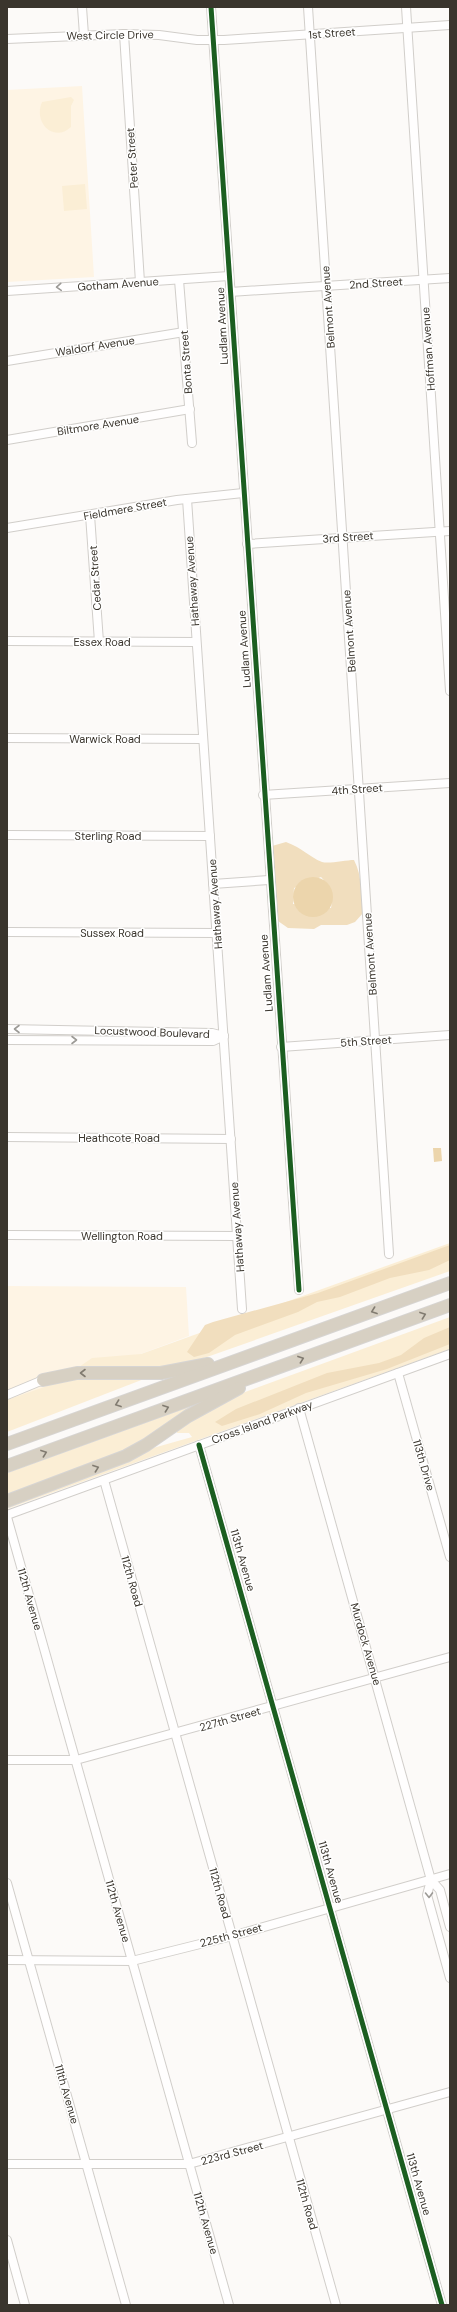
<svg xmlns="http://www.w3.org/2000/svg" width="457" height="2312" font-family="'DM Sans',sans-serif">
<rect width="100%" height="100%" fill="#fcfaf8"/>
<g fill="#fef4e4">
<path d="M82,86L94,277L7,282V90Z"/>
<path d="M7,1286L186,1287L189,1336L7,1404Z"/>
</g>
<g fill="#fbeed5">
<path d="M71,97L74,100L71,106V127C54,143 33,123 42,102Z"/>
<path d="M85,184L87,209L64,211L62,186Z"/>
<path d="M450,1243V1271L207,1357L170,1367H79L92,1358L141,1354Z"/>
<path d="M450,1317V1349L7,1509V1506L146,1450L192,1437L189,1433H177V1430L226,1399Z"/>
<path d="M67,1379H144L7,1432V1400Z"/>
<path d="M191,1406C142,1453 70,1471 7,1494V1473Z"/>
</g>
<g fill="#f1debe" fill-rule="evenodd">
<path d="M286,842C303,848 309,857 322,862C329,864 346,860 354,860C363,877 360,894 363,913L355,922L347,925H321L314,929L288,928L278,921L272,846ZM321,877C330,886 334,895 331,908L293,904L294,888Z"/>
<path d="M450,1245V1260L429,1270L390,1278L340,1297L317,1302L298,1312L235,1335L209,1353L194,1357L187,1352L205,1325L213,1322L318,1293Z"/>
<path d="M450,1327V1344L387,1369L306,1393L260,1414L222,1426L215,1422L236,1409L327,1373L379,1363L401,1355L424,1338Z"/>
</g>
<g fill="#ecd5ac">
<circle cx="313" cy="897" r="20"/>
<path d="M433,1148H441L442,1161L434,1162Z"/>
</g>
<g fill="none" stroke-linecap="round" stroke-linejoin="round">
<g stroke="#d1ceca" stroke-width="10">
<g id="minor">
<path d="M82,7L84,35"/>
<path d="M211,7L299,1290"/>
<path d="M308,7L389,1254"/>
<path d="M406,7L450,691"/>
<path d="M124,34L140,282"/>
<path d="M7,39L124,34L159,35L197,40H224L450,25"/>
<path d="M179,280L192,443"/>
<path d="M7,291L229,276"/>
<path d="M230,292L450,278"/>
<path d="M7,361L184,332"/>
<path d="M7,440L190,409"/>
<path d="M187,499L242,1309"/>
<path d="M90,515L99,642"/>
<path d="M7,528L177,500L243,493"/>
<path d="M247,544L450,531"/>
<path d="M7,641L196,642"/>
<path d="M7,738L203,739"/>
<path d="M263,795L450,783"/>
<path d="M7,835L210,836"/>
<path d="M213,884L269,880"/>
<path d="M7,932L217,933"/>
<path d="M7,1029L212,1033L224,1036"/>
<path d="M7,1040L213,1041L224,1036"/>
<path d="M281,1047L450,1035"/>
<path d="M7,1137L231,1139"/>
<path d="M7,1235L237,1236"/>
<path d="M398,1373L450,1557"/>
<path d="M7,1395L43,1380"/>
<path d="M299,1408L431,1880"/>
<path d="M199,1445L442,2305"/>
<path d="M104,1480L336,2305"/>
<path d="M7,1515L450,1354"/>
<path d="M7,1517L229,2305"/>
<path d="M7,1760H76L450,1657"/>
<path d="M7,1883L126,2305"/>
<path d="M450,1927L440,1890L431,1880L427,1895L450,1978"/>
<path d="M7,1960L132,1961L232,1936L450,1874"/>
<path d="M7,2164H189L450,2092"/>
<path d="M7,2240L25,2305"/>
</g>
</g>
<g stroke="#d7d5d3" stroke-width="14">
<g id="highway">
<path d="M43,1380L77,1373H161L208,1364"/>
<path d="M7,1444L450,1283"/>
<path d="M7,1466L450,1305"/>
<path d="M7,1501L126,1456L146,1445L188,1416L239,1388"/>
</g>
</g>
<use href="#minor" stroke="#fffefe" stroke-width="8"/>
<use href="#highway" stroke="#d7d0c3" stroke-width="12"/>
<g stroke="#fff" stroke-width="8">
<g id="cycleway">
<path d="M211,7L299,1290"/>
<path d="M199,1445L442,2305"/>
</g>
</g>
<use href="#cycleway" stroke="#1b5e20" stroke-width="5"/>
</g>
<defs><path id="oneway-chevron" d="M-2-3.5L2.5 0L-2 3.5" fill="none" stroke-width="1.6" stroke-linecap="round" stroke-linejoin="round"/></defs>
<g stroke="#9c9a96">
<use href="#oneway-chevron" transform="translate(59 287) rotate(176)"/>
<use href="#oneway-chevron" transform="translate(17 1029) rotate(-180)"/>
<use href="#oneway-chevron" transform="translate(74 1040)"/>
<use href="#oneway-chevron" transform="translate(429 1895) rotate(89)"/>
</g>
<g stroke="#817b70">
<use href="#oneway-chevron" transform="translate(374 1311) rotate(160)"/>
<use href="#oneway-chevron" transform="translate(423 1315) rotate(-20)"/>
<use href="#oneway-chevron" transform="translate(301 1359) rotate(-20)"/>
<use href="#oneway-chevron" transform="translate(83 1373) rotate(180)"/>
<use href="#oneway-chevron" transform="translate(118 1404) rotate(160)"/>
<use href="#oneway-chevron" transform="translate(166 1408) rotate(-20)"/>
<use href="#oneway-chevron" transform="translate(44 1453) rotate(-20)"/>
<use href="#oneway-chevron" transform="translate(96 1468) rotate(-20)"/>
</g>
<g text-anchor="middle" stroke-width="3" stroke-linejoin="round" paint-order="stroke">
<g font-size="11" fill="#3a352d" stroke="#fff">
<text transform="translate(332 33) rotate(-4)" y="4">1st Street</text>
<text transform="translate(110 35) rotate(-1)" y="4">West Circle Drive</text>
<text transform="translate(132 158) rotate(-94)" y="4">Peter Street</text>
<text transform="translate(376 283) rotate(-4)" y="4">2nd Street</text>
<text transform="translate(118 284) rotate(-4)" y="4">Gotham Avenue</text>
<text transform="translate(328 307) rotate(-94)" y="4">Belmont Avenue</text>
<text transform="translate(222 326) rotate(-93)" y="4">Ludlam Avenue</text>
<text transform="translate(95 346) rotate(-9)" y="4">Waldorf Avenue</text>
<text transform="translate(428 349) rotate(-94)" y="4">Hoffman Avenue</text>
<text transform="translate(186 362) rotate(-94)" y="4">Bonta Street</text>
<text transform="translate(98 425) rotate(-9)" y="4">Biltmore Avenue</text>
<text transform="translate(125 509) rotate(-10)" y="4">Fieldmere Street</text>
<text transform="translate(348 537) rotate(-4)" y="4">3rd Street</text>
<text transform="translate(95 578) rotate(-94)" y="4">Cedar Street</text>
<text transform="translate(192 581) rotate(-94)" y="4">Hathaway Avenue</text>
<text transform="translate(349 631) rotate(-94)" y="4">Belmont Avenue</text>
<text x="102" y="646">Essex Road</text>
<text transform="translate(244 649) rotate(-94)" y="4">Ludlam Avenue</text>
<text x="105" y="743">Warwick Road</text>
<text transform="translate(357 789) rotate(-4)" y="4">4th Street</text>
<text x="108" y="840">Sterling Road</text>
<text transform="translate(215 904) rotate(-94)" y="4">Hathaway Avenue</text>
<text x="112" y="937">Sussex Road</text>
<text transform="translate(370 954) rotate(-94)" y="4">Belmont Avenue</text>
<text transform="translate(266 973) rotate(-94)" y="4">Ludlam Avenue</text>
<text transform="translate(152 1032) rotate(2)" y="4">Locustwood Boulevard</text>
<text transform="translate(366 1041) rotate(-4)" y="4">5th Street</text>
<text x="119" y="1142">Heathcote Road</text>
<text transform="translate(237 1227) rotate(-94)" y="4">Hathaway Avenue</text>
<text x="122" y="1240">Wellington Road</text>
<text transform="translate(262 1422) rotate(-20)" y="4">Cross Island Parkway</text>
<text transform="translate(424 1465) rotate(74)" y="4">113th Drive</text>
<text transform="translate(243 1560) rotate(74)" y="4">113th Avenue</text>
<text transform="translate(132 1581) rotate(74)" y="4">112th Road</text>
<text transform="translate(30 1599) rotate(74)" y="4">112th Avenue</text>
<text transform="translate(366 1644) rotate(74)" y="4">Murdock Avenue</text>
<text transform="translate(230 1719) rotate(-16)" y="4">227th Street</text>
<text transform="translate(331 1872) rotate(74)" y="4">113th Avenue</text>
<text transform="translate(220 1893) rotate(74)" y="4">112th Road</text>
<text transform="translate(118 1911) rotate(74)" y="4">112th Avenue</text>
<text transform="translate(231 1935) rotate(-15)" y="4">225th Street</text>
<text transform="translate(67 2094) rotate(74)" y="4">111th Avenue</text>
<text transform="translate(232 2153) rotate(-15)" y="4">223rd Street</text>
<text transform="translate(419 2184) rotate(74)" y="4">113th Avenue</text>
<text transform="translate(307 2204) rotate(74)" y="4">112th Road</text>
<text transform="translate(206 2223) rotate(74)" y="4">112th Avenue</text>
</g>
</g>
<rect width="457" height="2312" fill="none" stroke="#3a352d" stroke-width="16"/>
</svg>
